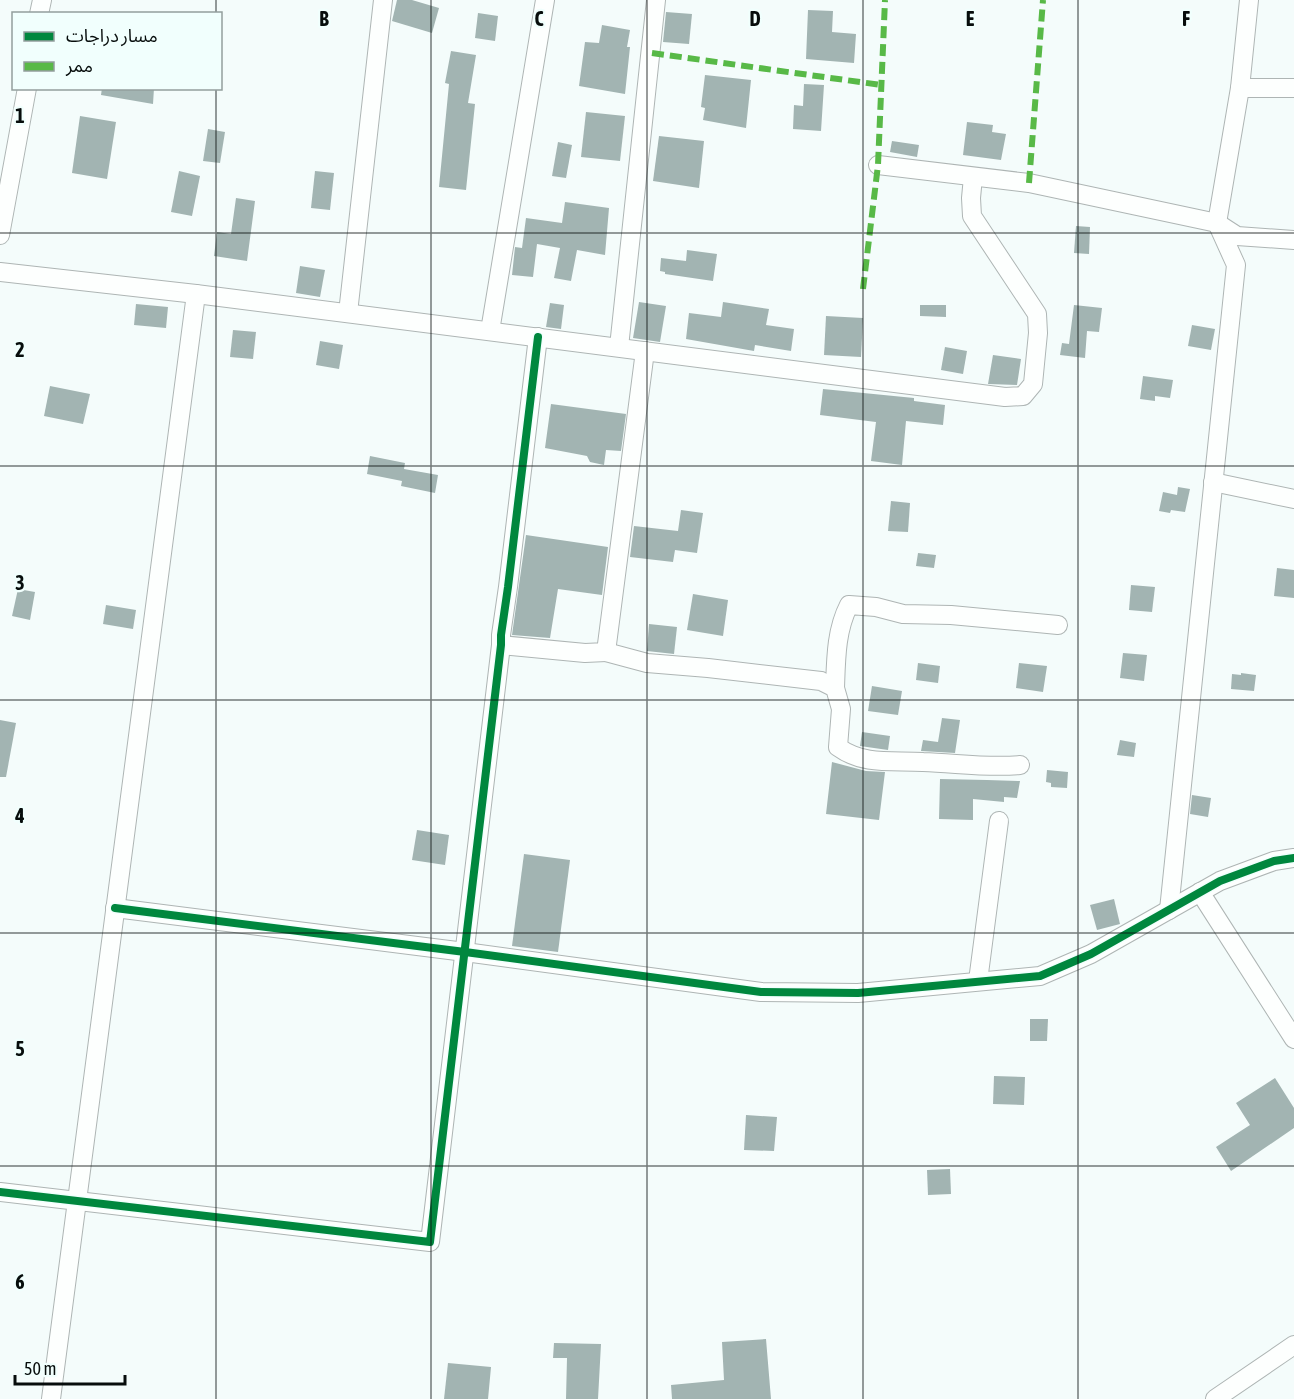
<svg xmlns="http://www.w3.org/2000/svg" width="1294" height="1399" font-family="'Asap Condensed','Noto Sans Arabic',sans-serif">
<rect width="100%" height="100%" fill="#f4fcfb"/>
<g fill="#a2b4b2">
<path d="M397,0H412L439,8L432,33L392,21Z"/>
<path d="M808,10L833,11L832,32L856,34L854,63L806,59Z"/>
<path d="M666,12L692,14L689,44L663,42Z"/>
<path d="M478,13L498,16L495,41L475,38Z"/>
<path d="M602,25L630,30L627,47H630L625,94L579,86L585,42L599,43Z"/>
<path d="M451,51L476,55L468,103L475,104L466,190L439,187L449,84L445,83Z"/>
<path d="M705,75L751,80L746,128L703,120L705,108L701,107Z"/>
<path d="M804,84L824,85L821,131L793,129L794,105L803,106Z"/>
<path d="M102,88H154L153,104L101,95Z"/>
<path d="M586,112L625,116L620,161L581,157Z"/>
<path d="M80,116L116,122L107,179L72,173Z"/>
<path d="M967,122L993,125L992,132L1006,134L1001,160L963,155Z"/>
<path d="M208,129L225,132L220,163L203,161Z"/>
<path d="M659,136L704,141L699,188L653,181Z"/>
<path d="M892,141L919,145L917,157L890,152Z"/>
<path d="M558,142L572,145L566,178L552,176Z"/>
<path d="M179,171L200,176L192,216L171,212Z"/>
<path d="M315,171L334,173L330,210L311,208Z"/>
<path d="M236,198L255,201L247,261L214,256L217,232L231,234Z"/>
<path d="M565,202L609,208L605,255L577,250L571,281L554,278L560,248L537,244L533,277L512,275L515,247L522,248L526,218L562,223Z"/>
<path d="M1076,226L1090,227L1089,254L1074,253Z"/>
<path d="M687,250L717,254L713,281L665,274V272L660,271L661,258L686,261Z"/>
<path d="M300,266L325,270L320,297L296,293Z"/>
<path d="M639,302L666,306L660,342L633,338Z"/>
<path d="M723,302L769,309L766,325L794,329L791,351L755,345L754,351L686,339L689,313L721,317Z"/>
<path d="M550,303L564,305L561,329L546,327Z"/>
<path d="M136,304L168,307L166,328L134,325Z"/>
<path d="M920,305H946V317L920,316Z"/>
<path d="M1074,305L1102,308L1099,332L1087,331L1085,358L1060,355L1062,343L1069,344Z"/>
<path d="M826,316L863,318L861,357L824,355Z"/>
<path d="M1192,325L1215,329L1211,350L1188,346Z"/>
<path d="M233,330L256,332L253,359L230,357Z"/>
<path d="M320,341L343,345L339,369L316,365Z"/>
<path d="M945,347L967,351L963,374L941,370Z"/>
<path d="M993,355L1021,359L1017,385L988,384Z"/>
<path d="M1143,376L1173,380L1170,398L1155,396V401L1140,399Z"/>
<path d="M50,386L90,394L83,424L44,416Z"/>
<path d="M823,389L914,398V401L945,405L943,425L906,421L902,465L871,461L876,422L820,415Z"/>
<path d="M551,404L626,414L621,451L606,450L604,465L590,462L587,456L545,448Z"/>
<path d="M370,456L405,463L404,469L438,475L435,493L401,486L402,481L367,474Z"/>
<path d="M1178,487L1190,489L1185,512L1171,510L1170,513L1159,511L1163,492L1177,495Z"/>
<path d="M891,501L910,503L908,532L888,531Z"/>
<path d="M681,510L703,513L697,553L675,550L673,562L630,557L634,526L678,531Z"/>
<path d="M526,535L608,547L602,595L558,589L550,638L512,635Z"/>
<path d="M918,553L936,555L934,568L916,566Z"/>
<path d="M1277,568L1294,570V598L1274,596Z"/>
<path d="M1131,585L1155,587L1152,612L1129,610Z"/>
<path d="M18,589L35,592L30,620L12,616Z"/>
<path d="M693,594L728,600L723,636L687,630Z"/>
<path d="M106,605L136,610L133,629L103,624Z"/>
<path d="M649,624L677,627L674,654L647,651Z"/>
<path d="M1123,653L1147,655L1144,681L1120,678Z"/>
<path d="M918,663L940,666L938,683L916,680Z"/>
<path d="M1019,663L1047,666L1043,692L1016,688Z"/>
<path d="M1241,673L1256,675L1254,691L1231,689L1232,674L1241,675Z"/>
<path d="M872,686L902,691L898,715L868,711Z"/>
<path d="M942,718L960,720L955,753L921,751L923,740L938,742Z"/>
<path d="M0,720L16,723L6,777H0Z"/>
<path d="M862,732L890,736L888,750L860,746Z"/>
<path d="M1120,740L1136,743L1134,757L1117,755Z"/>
<path d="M832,762L866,771L885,772L879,820L826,814Z"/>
<path d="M1047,770L1068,772L1067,788L1051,787V783L1046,782Z"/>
<path d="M940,779L987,780L1020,781L1017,798L1004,797V802L973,799V820L939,819Z"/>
<path d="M1192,795L1211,798L1208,817L1190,814Z"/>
<path d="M417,830L449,835L445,865L412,860Z"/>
<path d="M524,854L570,860L558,952L512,946Z"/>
<path d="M1114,899L1120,924L1097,930L1090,905Z"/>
<path d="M1030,1019H1048L1047,1041H1030Z"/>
<path d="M994,1076L1025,1077L1024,1105L993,1104Z"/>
<path d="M1275,1078L1294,1108V1128L1231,1171L1216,1147L1250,1125L1236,1103Z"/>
<path d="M746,1115L777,1117L774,1151L744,1150Z"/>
<path d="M950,1169L951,1194L928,1195L927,1170Z"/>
<path d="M766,1339L771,1399H672L671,1385L724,1380L722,1342Z"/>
<path d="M554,1343L601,1344L598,1399H566L567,1358H553Z"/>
<path d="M448,1363L491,1367L488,1399H444Z"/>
</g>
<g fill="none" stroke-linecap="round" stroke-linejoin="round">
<g stroke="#aeb5b4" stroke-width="20">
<g id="minor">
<path d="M39,14L42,0"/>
<path d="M1240,88H1294"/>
<path d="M878,165L1029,183L1217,223L1237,236L1294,240"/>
<path d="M0,235L27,88"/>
<path d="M0,272L196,294L1005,397L1023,396L1033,384L1038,333L1037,314L972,216L971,198L973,177"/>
<path d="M348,313L383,0"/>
<path d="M490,331L545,0"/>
<path d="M619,347L656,0"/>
<path d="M1213,482L1294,499"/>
<path d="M501,645L585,653L606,652L645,351"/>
<path d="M606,652L647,663L708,668L821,681L835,688L841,709L838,747C864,766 894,760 923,762C956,763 987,768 1020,765"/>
<path d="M835,688C836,659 836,630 849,605L876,607L903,614L951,615L1058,625"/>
<path d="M1200,892L1294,1039"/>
<path d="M115,908L465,952L761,992L858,993L1040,976L1091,954L1220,881L1274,861L1294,858"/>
<path d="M1169,910L1236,265L1217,223L1240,88L1249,0"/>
<path d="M978,981L999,821"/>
<path d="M0,1192L430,1242L501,645V635L508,587L538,337"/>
<path d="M51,1399L196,294"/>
<path d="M1215,1399L1294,1345"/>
</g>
</g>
<use href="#minor" stroke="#fdfffe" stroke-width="18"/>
<g stroke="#58b947" stroke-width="6" stroke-dasharray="12 6" stroke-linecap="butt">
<path d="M652,53L881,85"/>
<path d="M1029,183L1043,0"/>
<path d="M863,289L878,165L885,0"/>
</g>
<g stroke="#f1fffd" stroke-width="11">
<g id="cycleway">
<path d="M115,908L465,952L761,992L858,993L1040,976L1091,954L1220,881L1274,861L1294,858"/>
<path d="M0,1192L430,1242L501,645V635L508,587L538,337"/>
</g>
</g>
<use href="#cycleway" stroke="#00873e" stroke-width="8"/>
</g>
<path fill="none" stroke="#070d0c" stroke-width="1.5" stroke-opacity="0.55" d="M216,0V14M431,0V1399M647,0V1399M863,0V1399M1078,0V1399M216,88V1399M0,233H1294M0,466H1294M0,700H1294M0,933H1294M0,1166H1294"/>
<g font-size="20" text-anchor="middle" font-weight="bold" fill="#070d0c" stroke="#f1fffd" stroke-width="4.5" stroke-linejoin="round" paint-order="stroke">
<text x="324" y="26">B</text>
<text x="539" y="26">C</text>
<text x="755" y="26">D</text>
<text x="970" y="26">E</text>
<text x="1186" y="26">F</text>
<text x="20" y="123">1</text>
<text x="20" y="357">2</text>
<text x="20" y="590">3</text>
<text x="20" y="823">4</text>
<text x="20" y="1056">5</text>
<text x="20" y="1289">6</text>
</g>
<rect x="12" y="12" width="210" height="78" fill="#f1fffd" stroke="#939e9d" stroke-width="1.5"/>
<rect x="24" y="32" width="30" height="9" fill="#00873e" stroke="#939e9d" stroke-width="1.5"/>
<text x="66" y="42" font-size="18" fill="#070d0c">مسار دراجات</text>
<rect x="24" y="62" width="30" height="9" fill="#58b947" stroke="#939e9d" stroke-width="1.5"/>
<text x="66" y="72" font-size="18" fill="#070d0c">ممر</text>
<path d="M15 1375v9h110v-9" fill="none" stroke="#070d0c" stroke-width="3"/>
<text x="24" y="1375" font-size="18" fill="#070d0c" stroke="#f1fffd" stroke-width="4.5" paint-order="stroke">50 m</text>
</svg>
